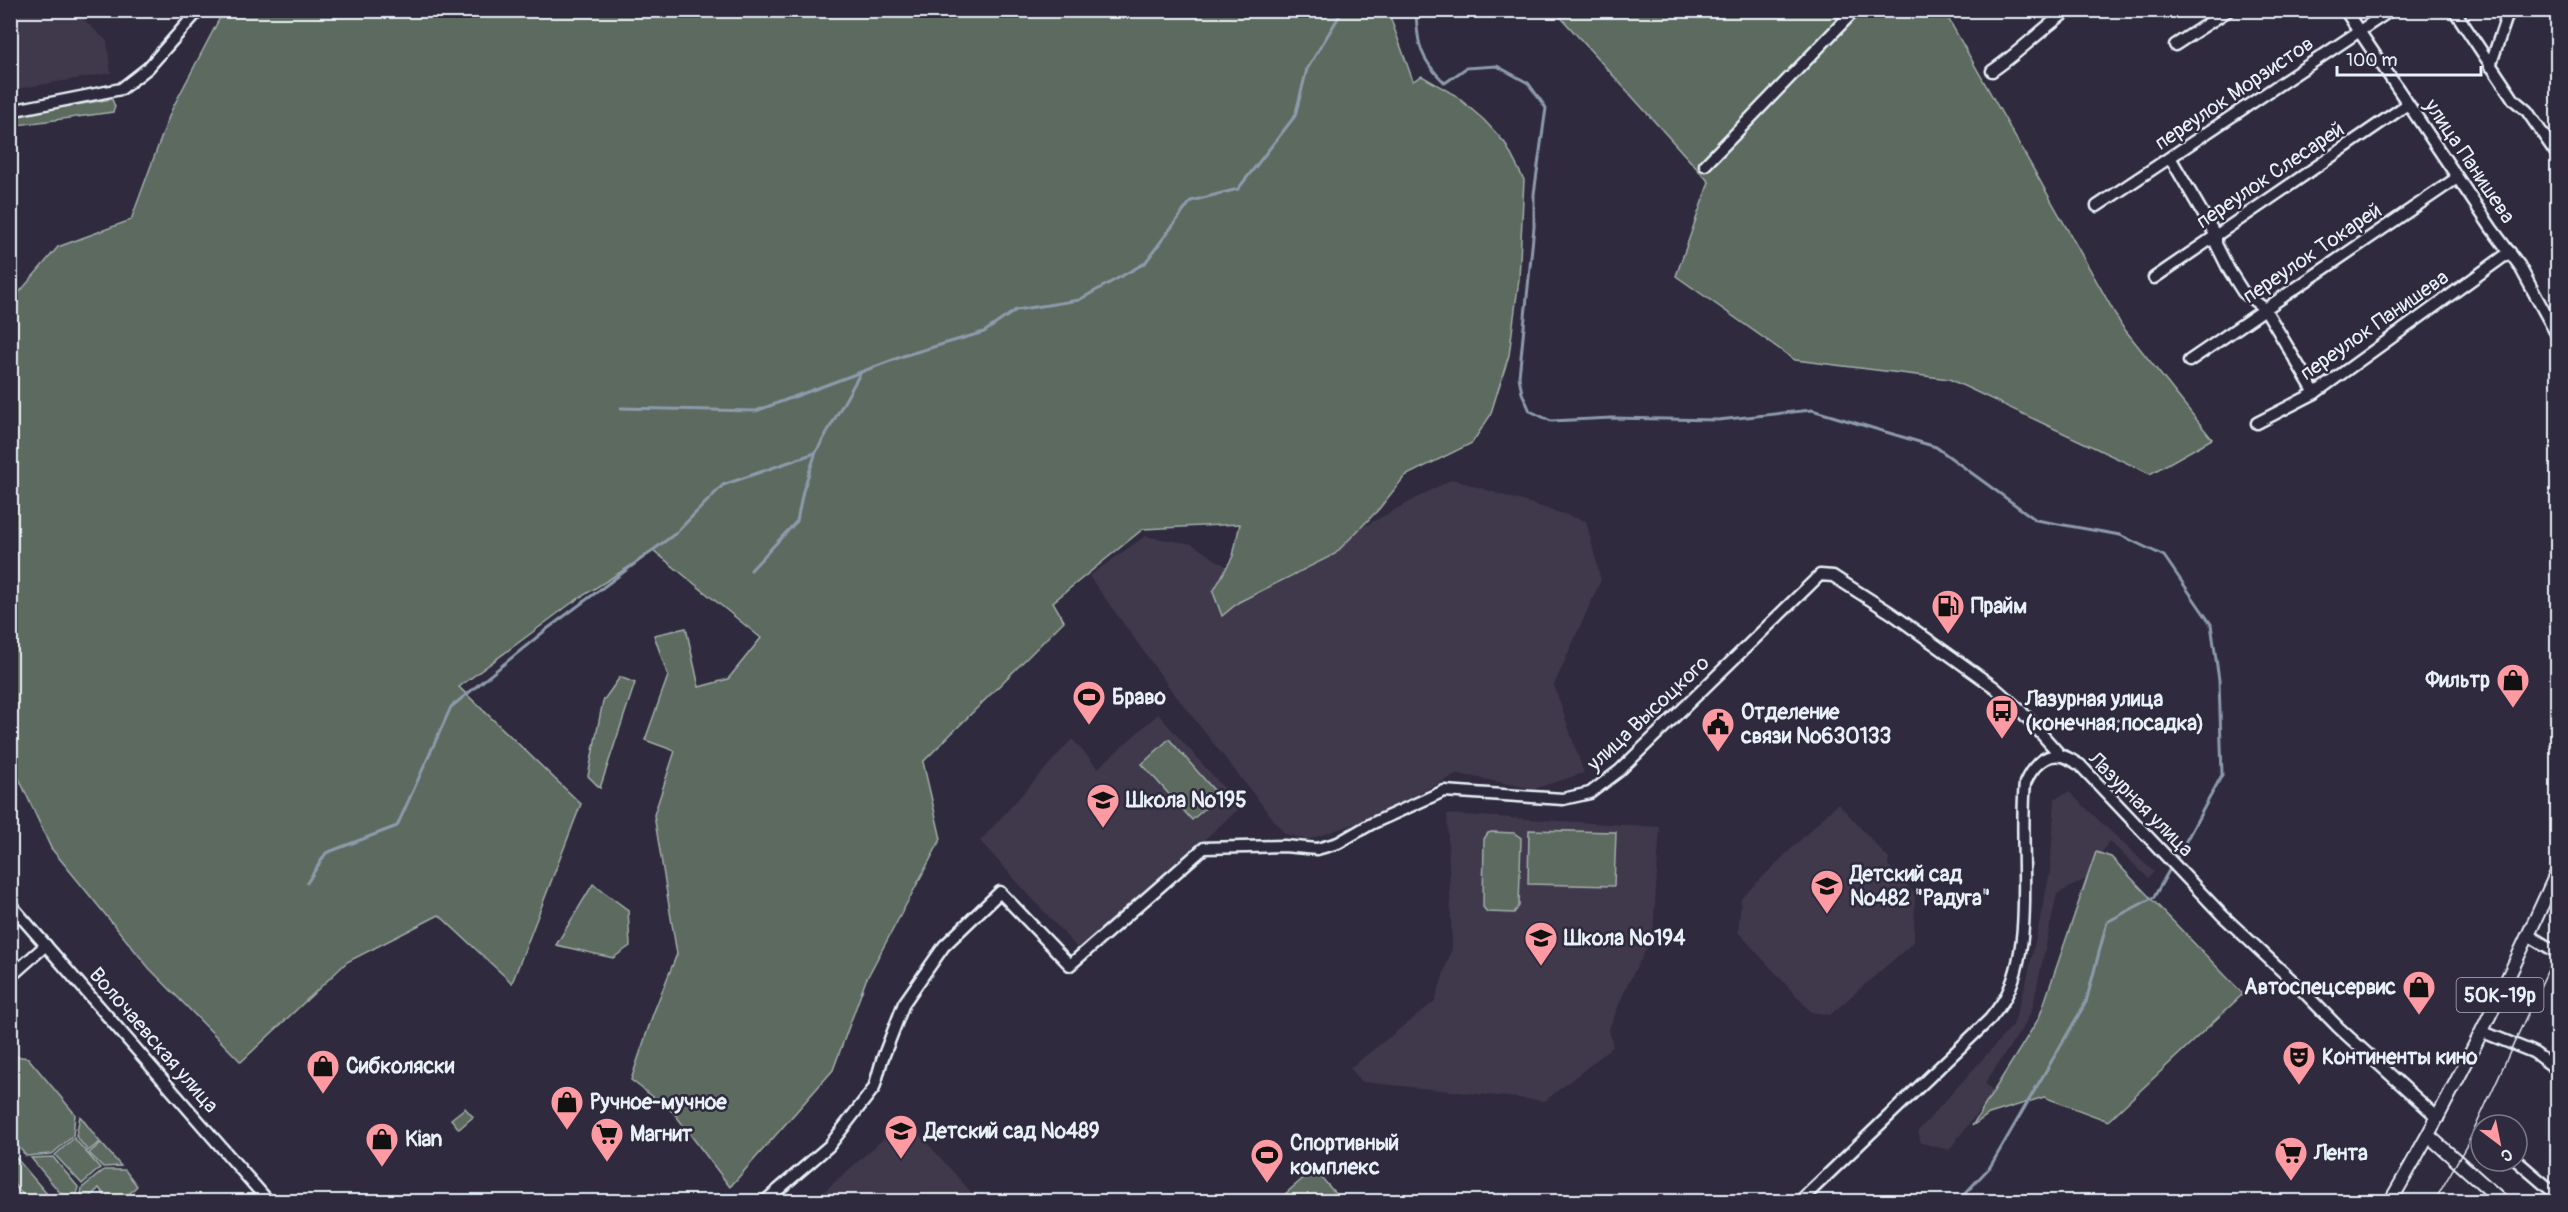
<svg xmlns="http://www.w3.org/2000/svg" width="2568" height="1212" font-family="Pangolin,sans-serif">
<rect width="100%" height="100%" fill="#2f2a3d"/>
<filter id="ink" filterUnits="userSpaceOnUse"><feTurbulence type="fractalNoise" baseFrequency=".0167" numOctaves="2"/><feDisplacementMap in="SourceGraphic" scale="12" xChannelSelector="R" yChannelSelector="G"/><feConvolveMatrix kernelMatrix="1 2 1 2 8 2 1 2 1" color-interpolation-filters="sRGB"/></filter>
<g filter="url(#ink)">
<g fill="#40374c">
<path d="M11,10L74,11L107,41L111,73L11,90Z"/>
<path d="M1452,479L1586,521L1601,580L1554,685L1584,773L1534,789L1458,774L1360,822L1307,840L1285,834L1172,691L1089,576L1145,536L1192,544L1255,585Z"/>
<path d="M1158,714L1241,807L1080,951L980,841L1072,739L1098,768Z"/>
<path d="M2069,792L2154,872L2148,878L2109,841L2086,879L2057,894L2032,1010L2024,1026L1985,1083L1993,1092L1949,1150L1921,1143L1918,1131L2013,1025L2027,979L2050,872L2055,798Z"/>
<path d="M1838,803L1889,859L1888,865L1915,894L1914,942L1830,1015L1811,1012L1738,932L1741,898Z"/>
<path d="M1447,814L1660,827L1653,936L1626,988L1609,1029L1613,1047L1545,1101L1362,1082L1350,1068L1435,1001L1452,947Z"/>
<path d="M906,1119L979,1201H813Z"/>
</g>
<g fill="#5d6a5f" stroke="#a2aeac" stroke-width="1.5">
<path d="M224,10L1388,11L1413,81L1422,76L1455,95L1484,120L1505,143L1524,180L1519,279L1509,355L1490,416L1472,443L1405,476L1379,509L1335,554L1239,602L1222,616L1213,592L1233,556L1240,524L1143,529L1053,602L1064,621L923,762L941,839L866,980L833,1070L730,1187L674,1113L631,1080L653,1014L677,954L654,815L675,751L645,740L668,676L654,635L686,628L699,687L728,679L761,638L654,551L573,602L459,687L581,804L512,983L439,915L347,962L241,1062L149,968L51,848L11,761L10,358L17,295L58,247L131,220L171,111Z"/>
<path d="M1555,11H1944L2122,326L2212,439L2150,474L1949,379L1795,360L1676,276L1709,182Z"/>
<path d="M112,99L115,107L113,112L11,126V117L15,115Z"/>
<path d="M620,677L635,683L600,788L588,776L603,701Z"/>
<path d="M1169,739L1219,796L1192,820L1142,764Z"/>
<path d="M1529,830L1616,832L1614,886L1528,884Z"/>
<path d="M1492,832L1514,833L1521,838L1519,906L1514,913L1487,912L1483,907L1484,839L1488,833Z"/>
<path d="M2096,852L2111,857L2243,994L2108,1121L2044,1097L1989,1114L1972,1126L2039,1018Z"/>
<path d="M593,884L628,910L630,946L613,958L556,945Z"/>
<path d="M15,1056L28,1058L75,1114L73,1136L52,1154L26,1156L11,1137V1059Z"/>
<path d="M465,1108L473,1117L459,1129L451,1119Z"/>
<path d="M80,1116L100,1142L88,1151L76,1136Z"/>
<path d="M74,1138L100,1168L82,1184L55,1155Z"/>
<path d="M101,1143L121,1166L103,1167L89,1153Z"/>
<path d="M11,1152L53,1201H28L11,1181Z"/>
<path d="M53,1157L78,1187L76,1201H67L31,1158Z"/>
<path d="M1314,1169L1342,1201H1277Z"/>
<path d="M104,1170H125L137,1186L124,1199L125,1201H109L99,1188L86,1201H80L82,1188Z"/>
</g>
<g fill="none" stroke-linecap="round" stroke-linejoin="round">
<g stroke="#8c9bac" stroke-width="3">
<path d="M1416,10C1417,44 1420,59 1445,83L1466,68L1497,66L1528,83L1546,108L1534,194V227L1519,377L1522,393L1530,411L1551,421L1612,418L1718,420L1812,410L1936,447L2036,520L2120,535L2164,556L2211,624L2219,680L2222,775L2175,861"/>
<path d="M621,408L756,411L861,372"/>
<path d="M751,570L797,521L803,491L816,452L861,372L906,355L984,332L1016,310L1079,300L1145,263L1191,201L1238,189L1295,116L1307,69L1343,10"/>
<path d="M307,883L326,853L397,826L451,707L547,629L676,533L723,485L815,453"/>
<path d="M1957,1202L1990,1167L2086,1002L2107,922L2154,897L2171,867"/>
</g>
<g stroke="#e8f1f8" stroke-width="15">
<g id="minor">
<path d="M2345,10L2492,229L2519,265L2558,337"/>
<path d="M2454,10L2514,100L2527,111L2558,156"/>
<path d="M2175,45L2229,10"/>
<path d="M2490,66L2509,10"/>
<path d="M1992,71C2019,53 2041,29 2069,10"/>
<path d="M10,111L121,89L148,68L199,10"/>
<path d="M2171,159L2216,236V244L2229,270L2243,292L2265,309L2315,393"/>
<path d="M1705,165L1855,10"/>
<path d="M2097,206L2391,10"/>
<path d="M2154,278L2408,104"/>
<path d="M2189,361L2457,178"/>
<path d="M2257,423L2315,393L2510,252"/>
<path d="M10,904L269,1202"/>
<path d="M2528,935L2558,953"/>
<path d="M10,977L46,945"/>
<path d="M2483,1032L2533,1052L2558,1070"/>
<path d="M2517,1161L2558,1196"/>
<path d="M764,1202L829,1146L874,1088L882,1060L904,1003L944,946L1000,892L1070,965L1204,848L1284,846L1317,849L1338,843L1371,824L1444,791L1563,799L1590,793L1619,771L1820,575L1833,576L1891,613L1994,687L2021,711L2061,756"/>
<path d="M1799,1202L1990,1019C1995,1013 2000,1006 2004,1000C2037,942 2018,848 2025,783C2031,769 2044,752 2062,756C2068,757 2074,762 2080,765L2222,915L2296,984L2339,1028L2438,1118"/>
</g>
</g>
<g stroke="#e8f1f8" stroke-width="16">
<g id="major">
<path d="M2429,1136L2503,1202"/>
<path d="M2390,1202C2453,1095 2507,983 2558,870"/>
</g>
</g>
<use href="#minor" stroke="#2f2a3d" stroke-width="10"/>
<use href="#major" stroke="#2f2a3d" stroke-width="12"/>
<path stroke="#e8f1f8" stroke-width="1.5" d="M2434,1202L2468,1143L2558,948"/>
</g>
</g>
<defs>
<g id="fuel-pin" transform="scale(1.725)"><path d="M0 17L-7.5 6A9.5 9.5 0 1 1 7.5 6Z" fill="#ff9aa2" stroke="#2f2a3d"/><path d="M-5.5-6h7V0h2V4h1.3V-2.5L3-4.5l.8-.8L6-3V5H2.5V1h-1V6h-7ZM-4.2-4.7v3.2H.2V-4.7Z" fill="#111"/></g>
<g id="shop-pin" transform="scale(1.725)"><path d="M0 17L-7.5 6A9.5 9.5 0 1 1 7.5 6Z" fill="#ff9aa2" stroke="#2f2a3d"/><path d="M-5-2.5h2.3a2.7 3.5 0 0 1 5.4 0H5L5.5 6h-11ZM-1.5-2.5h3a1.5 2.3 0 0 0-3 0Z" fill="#111"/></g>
<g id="stadium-pin" transform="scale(1.725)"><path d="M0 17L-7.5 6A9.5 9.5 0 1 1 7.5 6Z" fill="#ff9aa2" stroke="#2f2a3d"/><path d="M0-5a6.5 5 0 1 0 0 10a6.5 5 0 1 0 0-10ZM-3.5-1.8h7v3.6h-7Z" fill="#111"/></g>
<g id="bus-pin" transform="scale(1.725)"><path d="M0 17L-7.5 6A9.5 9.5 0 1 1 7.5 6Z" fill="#ff9aa2" stroke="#2f2a3d"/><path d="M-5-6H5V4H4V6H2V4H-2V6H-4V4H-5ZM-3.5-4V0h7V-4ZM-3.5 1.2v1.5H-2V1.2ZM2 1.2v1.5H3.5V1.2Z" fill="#111"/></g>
<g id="civic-pin" transform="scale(1.725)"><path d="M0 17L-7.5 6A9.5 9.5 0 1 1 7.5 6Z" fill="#ff9aa2" stroke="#2f2a3d"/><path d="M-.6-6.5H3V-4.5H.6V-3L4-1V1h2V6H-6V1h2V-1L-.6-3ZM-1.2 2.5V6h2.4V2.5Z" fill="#111"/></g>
<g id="school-pin" transform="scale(1.725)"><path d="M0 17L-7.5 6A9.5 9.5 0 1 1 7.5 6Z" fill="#ff9aa2" stroke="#2f2a3d"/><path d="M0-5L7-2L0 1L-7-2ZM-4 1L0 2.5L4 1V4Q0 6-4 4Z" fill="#111"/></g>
<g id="theatre-pin" transform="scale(1.725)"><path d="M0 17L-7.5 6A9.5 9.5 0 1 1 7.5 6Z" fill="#ff9aa2" stroke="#2f2a3d"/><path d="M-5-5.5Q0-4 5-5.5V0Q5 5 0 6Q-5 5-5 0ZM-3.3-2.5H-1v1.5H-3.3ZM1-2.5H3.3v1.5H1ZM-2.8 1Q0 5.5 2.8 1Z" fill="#111"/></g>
<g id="supermarket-pin" transform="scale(1.725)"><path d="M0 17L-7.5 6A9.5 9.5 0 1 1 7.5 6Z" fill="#ff9aa2" stroke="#2f2a3d"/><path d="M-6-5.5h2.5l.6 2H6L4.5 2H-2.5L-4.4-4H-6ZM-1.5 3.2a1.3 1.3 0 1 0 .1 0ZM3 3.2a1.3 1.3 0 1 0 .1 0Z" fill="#111"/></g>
</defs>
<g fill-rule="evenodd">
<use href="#fuel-pin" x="1948" y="606"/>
<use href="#shop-pin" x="2513" y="680"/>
<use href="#stadium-pin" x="1089" y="697"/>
<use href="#bus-pin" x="2002" y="711"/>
<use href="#civic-pin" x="1718" y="724"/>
<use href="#school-pin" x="1103" y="800"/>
<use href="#school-pin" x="1827" y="886"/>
<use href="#school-pin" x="1541" y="938"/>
<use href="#shop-pin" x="2419" y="987"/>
<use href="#theatre-pin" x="2299" y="1057"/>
<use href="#shop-pin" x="323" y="1066"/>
<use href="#shop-pin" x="567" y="1102"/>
<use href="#school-pin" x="901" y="1131"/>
<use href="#supermarket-pin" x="607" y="1134"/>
<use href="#shop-pin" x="382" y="1139"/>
<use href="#supermarket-pin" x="2291" y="1153"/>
<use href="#stadium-pin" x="1267" y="1155"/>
</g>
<g text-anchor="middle" stroke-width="5" stroke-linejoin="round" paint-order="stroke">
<rect fill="#2f2a3d" stroke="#b0b5c0" stroke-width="1.5" x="2456.5" y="978" width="87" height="34" rx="4.5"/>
<g font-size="20" font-weight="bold" fill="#e8f1f8">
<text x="2500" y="1002">50К-19р</text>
</g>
<g font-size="21" fill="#e8f1f8" stroke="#2f2a3d">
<text transform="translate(2234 93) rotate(-34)" y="7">переулок Морзистов</text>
<text transform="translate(2470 161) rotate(56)" y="7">улица Панишева</text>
<text transform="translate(2270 175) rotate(-34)" y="7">переулок Слесарей</text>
<text transform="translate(2312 253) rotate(-34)" y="7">переулок Токарей</text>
<text transform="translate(2374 325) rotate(-35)" y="7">переулок Панишева</text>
<text transform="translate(1648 713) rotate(-43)" y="7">улица Высоцкого</text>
<text transform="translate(2141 804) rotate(45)" y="7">Лазурная улица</text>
<text transform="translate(154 1040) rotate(49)" y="7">Волочаевская улица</text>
</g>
<g font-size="21" font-weight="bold" fill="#e8f1f8" stroke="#2f2a3d" text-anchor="start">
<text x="1971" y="613">Прайм</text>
<text x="2490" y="687" text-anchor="end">Фильтр</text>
<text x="1112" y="704">Браво</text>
<text x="2025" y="706">Лазурная улица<tspan x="2025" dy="24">(конечная;посадка)</tspan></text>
<text x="1741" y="719">Отделение<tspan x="1741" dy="24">связи №630133</tspan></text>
<text x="1126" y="807">Школа №195</text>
<text x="1850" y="881">Детский сад<tspan x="1850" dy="24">№482 "Радуга"</tspan></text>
<text x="1564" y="945">Школа №194</text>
<text x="2396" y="994" text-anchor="end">Автоспецсервис</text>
<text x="2322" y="1064">Континенты кино</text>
<text x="346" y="1073">Сибколяски</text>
<text x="590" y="1109">Ручное-мучное</text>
<text x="924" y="1138">Детский сад №489</text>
<text x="630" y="1141">Магнит</text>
<text x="405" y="1146">Kian</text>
<text x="1290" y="1150">Спортивный<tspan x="1290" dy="24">комплекс</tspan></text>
<text x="2314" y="1160">Лента</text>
</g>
</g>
<rect width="2568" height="1212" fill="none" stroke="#2f2a3d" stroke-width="36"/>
<rect x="18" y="18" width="2532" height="1176" fill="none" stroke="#e8f1f8" stroke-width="2" filter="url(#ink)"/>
<g transform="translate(2499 1143) rotate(148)"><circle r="28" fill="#2f2a3d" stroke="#797a88" stroke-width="1.5"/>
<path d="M0-4.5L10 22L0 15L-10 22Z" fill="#ff9aa2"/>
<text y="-9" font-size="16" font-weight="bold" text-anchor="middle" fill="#e8f1f8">С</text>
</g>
<path d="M2337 66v9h144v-9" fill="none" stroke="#e8f1f8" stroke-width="3"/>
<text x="2346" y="66" font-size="18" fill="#e8f1f8" stroke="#2f2a3d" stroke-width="4.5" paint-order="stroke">100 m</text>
</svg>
